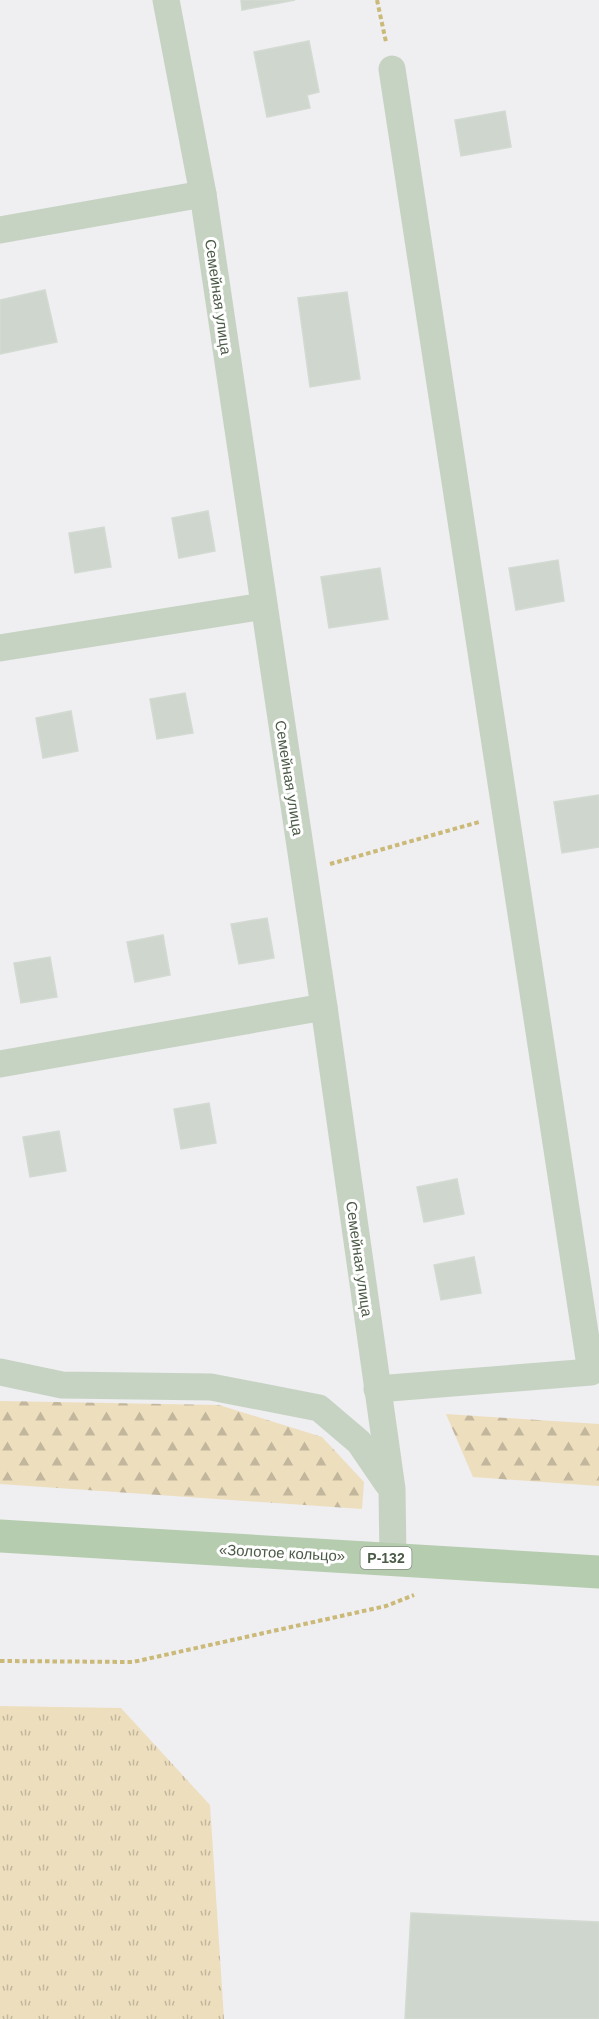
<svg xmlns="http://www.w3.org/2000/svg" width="599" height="2019" font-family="Arial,sans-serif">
<defs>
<pattern id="grass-tufts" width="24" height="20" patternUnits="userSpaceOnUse" patternTransform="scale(1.5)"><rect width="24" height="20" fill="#eddebe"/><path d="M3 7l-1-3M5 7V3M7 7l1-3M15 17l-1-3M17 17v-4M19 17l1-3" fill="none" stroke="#c2b79c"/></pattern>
<pattern id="forest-firs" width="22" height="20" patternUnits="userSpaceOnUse" patternTransform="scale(1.5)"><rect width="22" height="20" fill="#eddebe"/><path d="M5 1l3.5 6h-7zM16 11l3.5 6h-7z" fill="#c2b79c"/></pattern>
</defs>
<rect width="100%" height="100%" fill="#efeef1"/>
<path fill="url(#grass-tufts)" d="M0,1706L121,1708L210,1805L224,2019H0Z"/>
<g fill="url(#forest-firs)">
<path d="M0,1401L219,1405L322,1437L364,1482L362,1509L0,1484Z"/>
<path d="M446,1414L599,1424V1486L473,1477Z"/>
</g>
<g fill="#cfd6ce" stroke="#d2dad2" stroke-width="1.5">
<path d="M241,0H295L242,10Z"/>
<path d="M309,41L319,92L307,95L310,108L267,117L254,52Z"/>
<path d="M505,111L511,147L461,156L455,120Z"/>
<path d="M45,290L57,342L0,354V300Z"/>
<path d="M347,292L360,379L310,387L298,298Z"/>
<path d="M208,511L215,551L179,558L172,518Z"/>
<path d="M104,527L111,567L75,573L69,533Z"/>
<path d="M558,560L564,601L516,610L509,568Z"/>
<path d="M380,568L388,619L329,628L321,577Z"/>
<path d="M185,693L193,733L157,739L150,699Z"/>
<path d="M71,711L78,751L43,758L36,718Z"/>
<path d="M599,795V847L562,853L554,802Z"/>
<path d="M267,918L274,958L239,964L231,924Z"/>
<path d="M163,935L170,975L135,982L127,942Z"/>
<path d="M50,957L57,997L21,1003L14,963Z"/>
<path d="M209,1103L216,1143L181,1149L174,1109Z"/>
<path d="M59,1131L66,1171L30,1177L23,1137Z"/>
<path d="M457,1179L464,1214L424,1222L417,1187Z"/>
<path d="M474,1257L481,1293L441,1300L434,1265Z"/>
<path d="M411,1913L599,1922V2019H405Z"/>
</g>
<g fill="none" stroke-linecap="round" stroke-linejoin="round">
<g stroke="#cab977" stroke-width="4" stroke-dasharray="4.5 3" stroke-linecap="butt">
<path d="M377,0L386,42"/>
<path d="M330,864L479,822"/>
<path d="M0,1661L133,1662L386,1606L414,1595"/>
</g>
<g stroke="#c6d3c2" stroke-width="27">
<path d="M166,0L203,194L324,1007L392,1489L393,1559"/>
<path d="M0,230L203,194"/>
<path d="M0,648L264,606"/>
<path d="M0,1064L324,1007"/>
<path d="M0,1372L62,1385L211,1387L319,1408L359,1442L387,1483"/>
<path d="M377,1389L591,1372L392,69"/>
</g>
<path stroke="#b5ccaf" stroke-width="33" d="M0,1536L599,1572"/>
</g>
<g text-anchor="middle" stroke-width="6" stroke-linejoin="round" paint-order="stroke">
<rect fill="#fff" stroke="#828c7e" stroke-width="1.5" x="360.5" y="1547" width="51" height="22" rx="4.5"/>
<g font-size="14" font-weight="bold" fill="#4c5b47">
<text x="386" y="1563">Р-132</text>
</g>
<g font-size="15" fill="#4c5b47" stroke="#fff">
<text transform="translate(218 297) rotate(82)" y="5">Семейная улица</text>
<text transform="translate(289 778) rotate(81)" y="5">Семейная улица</text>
<text transform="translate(359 1259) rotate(82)" y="5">Семейная улица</text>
<text transform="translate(282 1553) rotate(3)" y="5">«Золотое кольцо»</text>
</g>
</g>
</svg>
